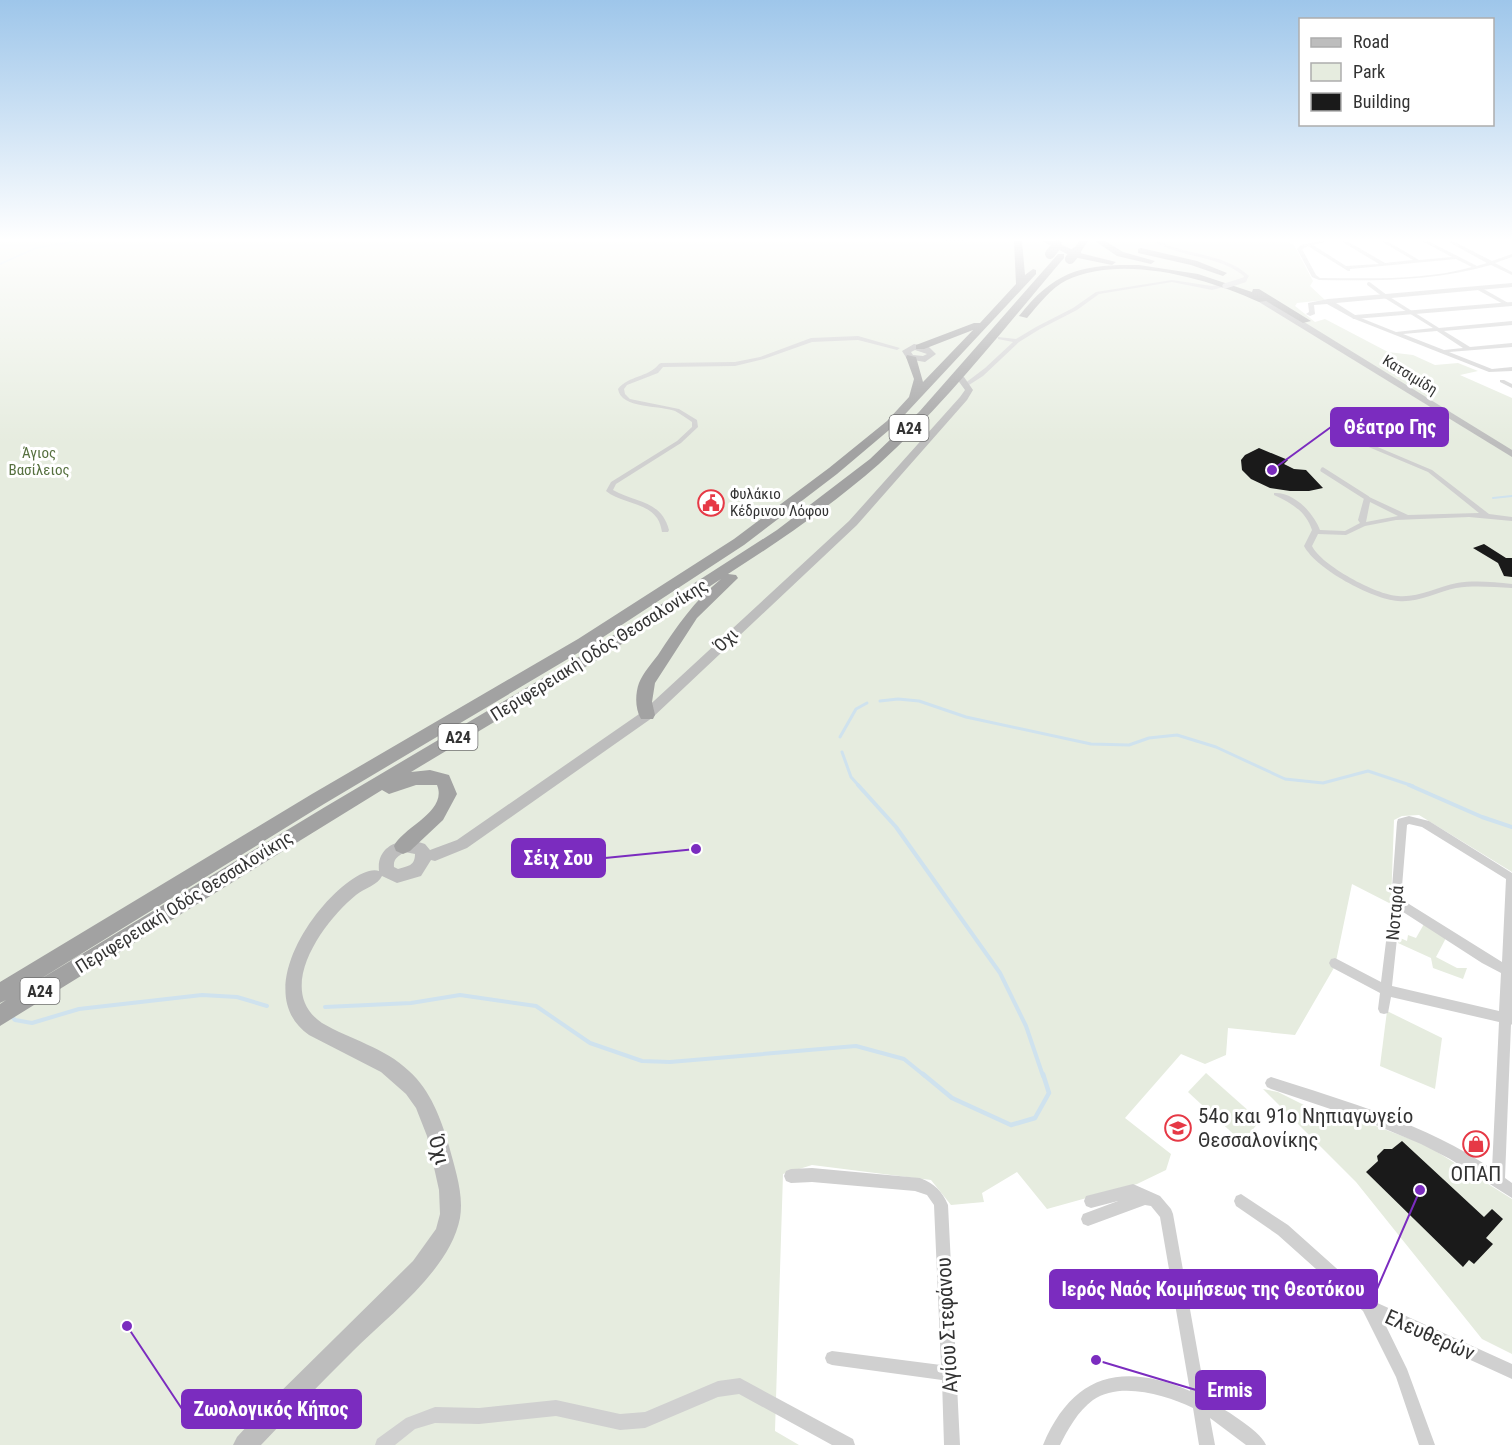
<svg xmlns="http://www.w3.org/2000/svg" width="1512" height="1445" font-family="'Roboto Condensed',sans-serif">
<rect width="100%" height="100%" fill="#fff"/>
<g fill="#e6ecdf">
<path d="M0,241H1286L1294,245L1313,281L1310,286L1325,300L1297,303L1295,306L1315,322L1325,319L1388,352L1413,355L1435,365L1458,363L1478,371L1460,375L1512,398V872L1419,815L1402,816L1394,820L1391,904L1352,884L1335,966L1295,1035L1228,1028L1226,1055L1205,1064L1181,1054L1125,1118L1171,1154L1166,1170L1137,1184L1047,1209L1017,1172L982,1193L984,1202L951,1205L931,1180L812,1165L783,1174L775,1431L799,1445H0Z"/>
<path d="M1424,924L1446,938L1436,957L1457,968H1467L1463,979L1433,968L1431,958L1398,943V937L1407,941L1408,935L1416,938Z"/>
<path d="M1387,1011L1442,1038L1435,1089L1380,1066Z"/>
<path d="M1206,1073L1260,1121L1242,1142L1188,1092Z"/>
<path d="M1263,1089L1278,1092L1308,1107L1373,1125L1426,1145L1512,1199V1354L1482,1339L1356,1182Z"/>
</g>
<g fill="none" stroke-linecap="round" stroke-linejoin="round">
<g stroke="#cfe2ee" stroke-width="1.5">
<path d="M943,241H966"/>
<path d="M0,264L36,248L77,241"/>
</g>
<path stroke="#cfe2ee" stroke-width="2" d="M1493,498L1512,496"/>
<g stroke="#cfe2ee" stroke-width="3">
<path d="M880,701L898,699L919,701L966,717L1091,744L1129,745L1149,738L1177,735L1216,747L1285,779L1323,783L1368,771L1413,786"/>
<path d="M840,737L856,709L867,703"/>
<path d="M842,752L851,777L859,786"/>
</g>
<g stroke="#cfe2ee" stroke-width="4">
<path d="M858,785L896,827L1000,973L1026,1026L1043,1076"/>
<path d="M1409,785L1482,817L1512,827"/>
<path d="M325,1007L411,1003L460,995L536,1006L590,1043L642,1061L670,1062L856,1046L904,1059L925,1076"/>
<path d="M10,1015L15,1020L32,1023L79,1009L202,995L237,997L267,1006"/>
</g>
<path stroke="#cfe2ee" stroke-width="4.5" d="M923,1074L952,1098L1011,1125L1035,1118L1049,1093L1043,1074"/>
</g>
<g fill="#1a1a1a">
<path d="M1259,448L1288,460L1284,464L1294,469L1306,470L1323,488L1309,491H1290L1270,488L1251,479L1242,470L1241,460L1245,455Z"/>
<path d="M1484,544L1506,558H1512V577L1504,576L1498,563L1473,548Z"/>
<path d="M1402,1141L1484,1217L1492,1209L1503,1219L1486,1238L1493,1244L1474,1264L1469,1260L1463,1267L1366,1172L1378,1161L1377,1156L1384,1149H1392Z"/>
</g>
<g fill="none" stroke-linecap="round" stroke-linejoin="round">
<path stroke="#d0d0d0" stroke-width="4" d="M1369,284L1385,296"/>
<path stroke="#d0d0d0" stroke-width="5" d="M1323,470L1367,498"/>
<g fill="#d0d0d0" fill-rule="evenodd">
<path d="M1153,241C1162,241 1171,247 1180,249C1204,256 1230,258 1249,276L1246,281H1242L1244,276C1218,255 1181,258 1153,241Z"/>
<path d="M1319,241H1329L1313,245L1346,266L1379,264L1341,241H1347L1385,263L1413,260L1381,241H1387L1419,260L1452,257L1422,241H1428L1477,266L1487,263L1447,241H1453L1492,261L1512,254V257L1495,263L1512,272V275L1491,265C1435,281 1378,281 1319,280L1312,277L1297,249L1301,245ZM1308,246L1348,271H1350V269L1456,259L1472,267C1423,281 1370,278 1320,278L1316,275L1302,249Z"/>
<path d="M1471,241H1477L1475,242Z"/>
<path d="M1172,280L1212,286L1225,284L1228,286L1212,290L1172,282L1099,294L1077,310L1040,329L1019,342L983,376L969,385L964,384L985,368L1013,342L998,339V337L1016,339L1036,327L1073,308L1096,292Z"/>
<path d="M1476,287H1480L1510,304L1505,305L1476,289Z"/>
<path d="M1385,294L1439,328L1512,321V325L1444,331L1470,347L1512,343V347L1449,352L1492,369L1512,367V371L1489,372L1352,318V316H1356L1396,332L1433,328L1383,297L1382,296ZM1437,331L1463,348L1444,350L1403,334Z"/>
<path d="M858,336L900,348L897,350L858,340L812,342L764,359L735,366L663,367L658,373L627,385L624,389L625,394L630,399L679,409L697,420L698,427L681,443L616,484L613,490C636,503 661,500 669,530L668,532H662C661,527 660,522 657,518C646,502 620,503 606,491L611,482L677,441L692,427V422C686,418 681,414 675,411C659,405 621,409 618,389C629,375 648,378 659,364L661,363L735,362L760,357L811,338Z"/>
<path d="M1500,380H1504L1512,384V388L1500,382Z"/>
<path d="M1361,440L1432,470L1489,514L1512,517V521L1469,517L1396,520L1365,526L1346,535L1318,534L1312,546C1321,565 1376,595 1398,596C1417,598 1438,587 1457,583C1475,580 1493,582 1512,584V588C1493,587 1475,585 1456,588C1438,592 1417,603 1398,601C1372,599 1316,569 1304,546L1312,530C1306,511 1291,503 1274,495V493C1294,492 1313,512 1320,530L1345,531L1360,523L1358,520L1364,498L1367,496L1408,515L1479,513L1428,472L1359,443L1358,442ZM1370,502L1398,516L1366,522Z"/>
<path d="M1409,816L1429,821L1512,873V1025L1511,1024L1505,1178L1512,1183V1198L1450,1159L1421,1144L1366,1121L1271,1089L1267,1087L1265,1083L1267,1079L1271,1077C1346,1101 1426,1124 1492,1169L1499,1022L1391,997L1388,1013L1384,1014L1380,1013L1378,1009L1380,993L1331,967L1329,963L1331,959L1335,958L1381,982L1391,901L1397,822L1398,819ZM1409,824L1422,827L1506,879L1502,962L1401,899L1407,825ZM1400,910L1482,963L1501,973L1499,1011L1392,986Z"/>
<path d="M812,1168L920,1178C935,1184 942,1191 948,1205L960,1445H944L942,1380L832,1365L827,1363L825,1358L827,1353L832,1351L941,1365L934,1205L927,1195L915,1191L812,1182L791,1183L786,1181L784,1176L786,1171L791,1169Z"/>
<path d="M1133,1184L1160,1196L1171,1209L1173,1214L1206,1399C1221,1407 1260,1430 1266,1445H1246L1210,1418L1215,1445H1199L1193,1408C1166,1395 1120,1381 1093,1400C1078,1411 1068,1429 1060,1445H1043C1073,1374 1122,1362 1190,1391L1160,1217L1151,1206L1145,1205L1088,1226L1083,1224L1081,1219L1083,1214L1118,1201L1091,1208L1086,1206L1084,1201L1086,1196Z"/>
<path d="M1241,1194L1288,1225L1373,1301L1512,1364V1379L1383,1320L1407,1369L1435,1445H1419L1396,1377L1363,1311L1278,1235L1236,1206L1234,1201L1236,1196Z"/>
<path d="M740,1378L853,1439L855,1445H832L739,1394L718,1397L645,1428L620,1430L556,1416L479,1424L435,1423L415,1429L395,1445H375L377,1439L406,1418L435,1407L479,1408L556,1400L620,1414L645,1412L718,1381Z"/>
</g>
<path fill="#d0d0d0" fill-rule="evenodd" d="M1512,283V287L1336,303L1355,315L1512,302V306L1354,319L1327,304L1314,305L1315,314L1310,316L1306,314L1309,312L1308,303L1328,299Z"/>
<g fill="#bdbdbd" fill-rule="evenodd">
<path d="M1259,298H1265L1512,450V457L1259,302Z"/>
<path d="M914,344L929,347L936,354L925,362L907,359L902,351ZM915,350L927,354L923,356L913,355L911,352Z"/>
<path d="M961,376L964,377L973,390L967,400L857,525L652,718L467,848L435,861L431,860L421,876L397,883L382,876C378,885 365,888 356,895C324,921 273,990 322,1023C351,1040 384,1047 409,1071C431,1091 441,1119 449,1146C455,1169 464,1194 460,1218C450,1270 389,1315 353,1351C322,1382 291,1413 261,1445H233L237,1437L262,1410L413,1261L436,1229L440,1214L439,1190L427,1136L416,1108L406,1094L381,1072L309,1035C238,985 347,860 379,871C376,844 404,836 425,844L430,850L457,840L642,712L849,521L960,397L965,390L957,379ZM405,852L415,854C415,866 408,866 398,869L394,867C393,859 398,856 405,852Z"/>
</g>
<g fill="#a2a2a2" fill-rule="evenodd">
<path d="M1014,241H1022L1025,275L1033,269L1036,270V274L895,425L837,474L744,545L588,647L324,804L29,986L325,807L592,649L777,530L870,459L919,412L1058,254H1064V258C1006,326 945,405 879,464C832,505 780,541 728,574L736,575L738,578L697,618L655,683L652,702L655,715L653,719H641C635,709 635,694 639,683C643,673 652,663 658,655C677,626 694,601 721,579L602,657L411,772L430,770L449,775L457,794L443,820L410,851L403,854L396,851L394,846C403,827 448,812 437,785H416L389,794L382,790L0,1026V1004L6,1000L0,1003V982L312,794L578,639L734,539L829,468L887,421L909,397L914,379L906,357L907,355L916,357L923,382L973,330L924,349H916V345L974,323H980L1016,284Z"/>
<path d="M1042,241H1054L1073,250L1079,241H1088L1080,253L1116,262L1112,265L1073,257Z"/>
<path d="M1095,241H1105L1123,252L1155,261L1151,264L1117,256Z"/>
<path d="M1141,248L1197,261L1227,273L1223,276L1191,265L1138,253V249Z"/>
<path d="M1139,265L1198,274L1252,292L1253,289H1259L1311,321L1303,323L1266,301L1259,302C1207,278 1122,254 1067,280C1051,288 1039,304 1027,318L1019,316C1055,270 1083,264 1139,265Z"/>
</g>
<path stroke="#d0d0d0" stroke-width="5" d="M1225,286L1244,280"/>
<g stroke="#a2a2a2" stroke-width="10">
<path d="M1050,254L1057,245"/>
<path d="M1070,259L1076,252"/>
</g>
</g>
<linearGradient id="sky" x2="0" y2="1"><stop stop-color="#9ec6ea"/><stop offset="0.54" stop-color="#fff"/><stop offset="1" stop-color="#fff" stop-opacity="0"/></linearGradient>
<rect width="1512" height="444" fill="url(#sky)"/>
<defs>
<g id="civic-ring" transform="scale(1.35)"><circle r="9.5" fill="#fff" stroke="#e63946" stroke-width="1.5"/><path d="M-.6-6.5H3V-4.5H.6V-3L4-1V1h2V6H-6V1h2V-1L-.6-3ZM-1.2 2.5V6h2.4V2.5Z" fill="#e63946"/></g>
<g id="school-ring" transform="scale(1.35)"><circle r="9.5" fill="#fff" stroke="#e63946" stroke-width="1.5"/><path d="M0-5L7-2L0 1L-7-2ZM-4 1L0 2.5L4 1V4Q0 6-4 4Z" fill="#e63946"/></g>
<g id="shop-ring" transform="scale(1.35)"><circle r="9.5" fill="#fff" stroke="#e63946" stroke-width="1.5"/><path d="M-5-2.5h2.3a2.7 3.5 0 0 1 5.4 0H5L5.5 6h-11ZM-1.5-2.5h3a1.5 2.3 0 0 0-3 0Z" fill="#e63946"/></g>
</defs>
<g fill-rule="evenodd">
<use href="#civic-ring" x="711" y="503"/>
<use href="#school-ring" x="1178" y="1128"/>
<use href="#shop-ring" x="1476" y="1144"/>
</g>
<g text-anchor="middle" stroke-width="6" stroke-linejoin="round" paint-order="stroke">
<g font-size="15" fill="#333" stroke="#fff">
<text transform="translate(1410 375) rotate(32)" y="5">Κατσιμίδη</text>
</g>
<g font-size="15" fill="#56703f" stroke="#fff">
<text x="39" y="458">Άγιος<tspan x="39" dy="17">Βασίλειος</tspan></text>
</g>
<g font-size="15" fill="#333" stroke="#fff" text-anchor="start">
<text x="730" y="499">Φυλάκιο<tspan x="730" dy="17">Κέδρινου Λόφου</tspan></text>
</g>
<g fill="#fff" stroke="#707070" stroke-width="1.5">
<rect x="889.5" y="415" width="39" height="26" rx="4.5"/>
<rect x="438.5" y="724" width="39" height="26" rx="4.5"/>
<rect x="20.5" y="978" width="39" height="26" rx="4.5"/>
</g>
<g font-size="16" font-weight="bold" fill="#333">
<text x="909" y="434">Α24</text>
<text x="458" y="743">Α24</text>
<text x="40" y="997">Α24</text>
</g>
<g font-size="18" fill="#333" stroke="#fff">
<text transform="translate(726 640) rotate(-44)" y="6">Όχι</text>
<text transform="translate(599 650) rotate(-32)" y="6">Περιφερειακή Οδός Θεσσαλονίκης</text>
<text transform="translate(184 902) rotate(-32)" y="6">Περιφερειακή Οδός Θεσσαλονίκης</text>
<text transform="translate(1395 913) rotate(-85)" y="6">Νοταρά</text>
</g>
<g font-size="21" fill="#333" stroke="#fff" text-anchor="start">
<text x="1198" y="1123">54ο και 91ο Νηπιαγωγείο<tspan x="1198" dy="24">Θεσσαλονίκης</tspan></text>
<text x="1476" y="1181" text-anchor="middle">ΟΠΑΠ</text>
</g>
<g font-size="21" fill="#333" stroke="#fff">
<text transform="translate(439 1150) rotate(75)" y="7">Όχι</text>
<text transform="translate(947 1325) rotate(-93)" y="7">Αγίου Στεφάνου</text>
<text transform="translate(1430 1335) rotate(24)" y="7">Ελευθερών</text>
</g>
</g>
<path fill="none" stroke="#7b2cbf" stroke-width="2" d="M1272 470L1331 427M696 849L605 858M1420 1190L1377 1289M1096 1360L1196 1390M127 1326L182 1409"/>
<g fill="#7b2cbf" stroke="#fff" stroke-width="2">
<circle cx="1272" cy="470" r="6"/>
<circle cx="696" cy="849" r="6"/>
<circle cx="1420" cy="1190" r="6"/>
<circle cx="1096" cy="1360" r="6"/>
<circle cx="127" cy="1326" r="6"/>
</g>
<g fill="#7b2cbf" stroke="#7b2cbf" stroke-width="2">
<rect x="1331" y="408" width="117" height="38" rx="6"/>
<rect x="512" y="839" width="93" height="38" rx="6"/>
<rect x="1050" y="1270" width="327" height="38" rx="6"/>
<rect x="1196" y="1371" width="69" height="38" rx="6"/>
<rect x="182" y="1390" width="179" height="38" rx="6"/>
</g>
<g font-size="20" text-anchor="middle" font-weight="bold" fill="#fff">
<text x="1390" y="434">Θέατρο Γης</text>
<text x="558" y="865">Σέιχ Σου</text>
<text x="1213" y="1296">Ιερός Ναός Κοιμήσεως της Θεοτόκου</text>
<text x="1230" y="1397">Ermis</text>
<text x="271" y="1416">Ζωολογικός Κήπος</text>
</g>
<rect x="1299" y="18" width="195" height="108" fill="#ffffff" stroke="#adadad" stroke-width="1.5"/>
<rect x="1311" y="38" width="30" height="9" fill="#bdbdbd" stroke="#adadad" stroke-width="1.5"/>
<text x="1353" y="48" font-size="18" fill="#333333">Road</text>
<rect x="1311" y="63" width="30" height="18" fill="#e6ecdf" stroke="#adadad" stroke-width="1.5"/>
<text x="1353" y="78" font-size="18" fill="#333333">Park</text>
<rect x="1311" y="93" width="30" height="18" fill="#1a1a1a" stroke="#adadad" stroke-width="1.5"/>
<text x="1353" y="108" font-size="18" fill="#333333">Building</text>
</svg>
